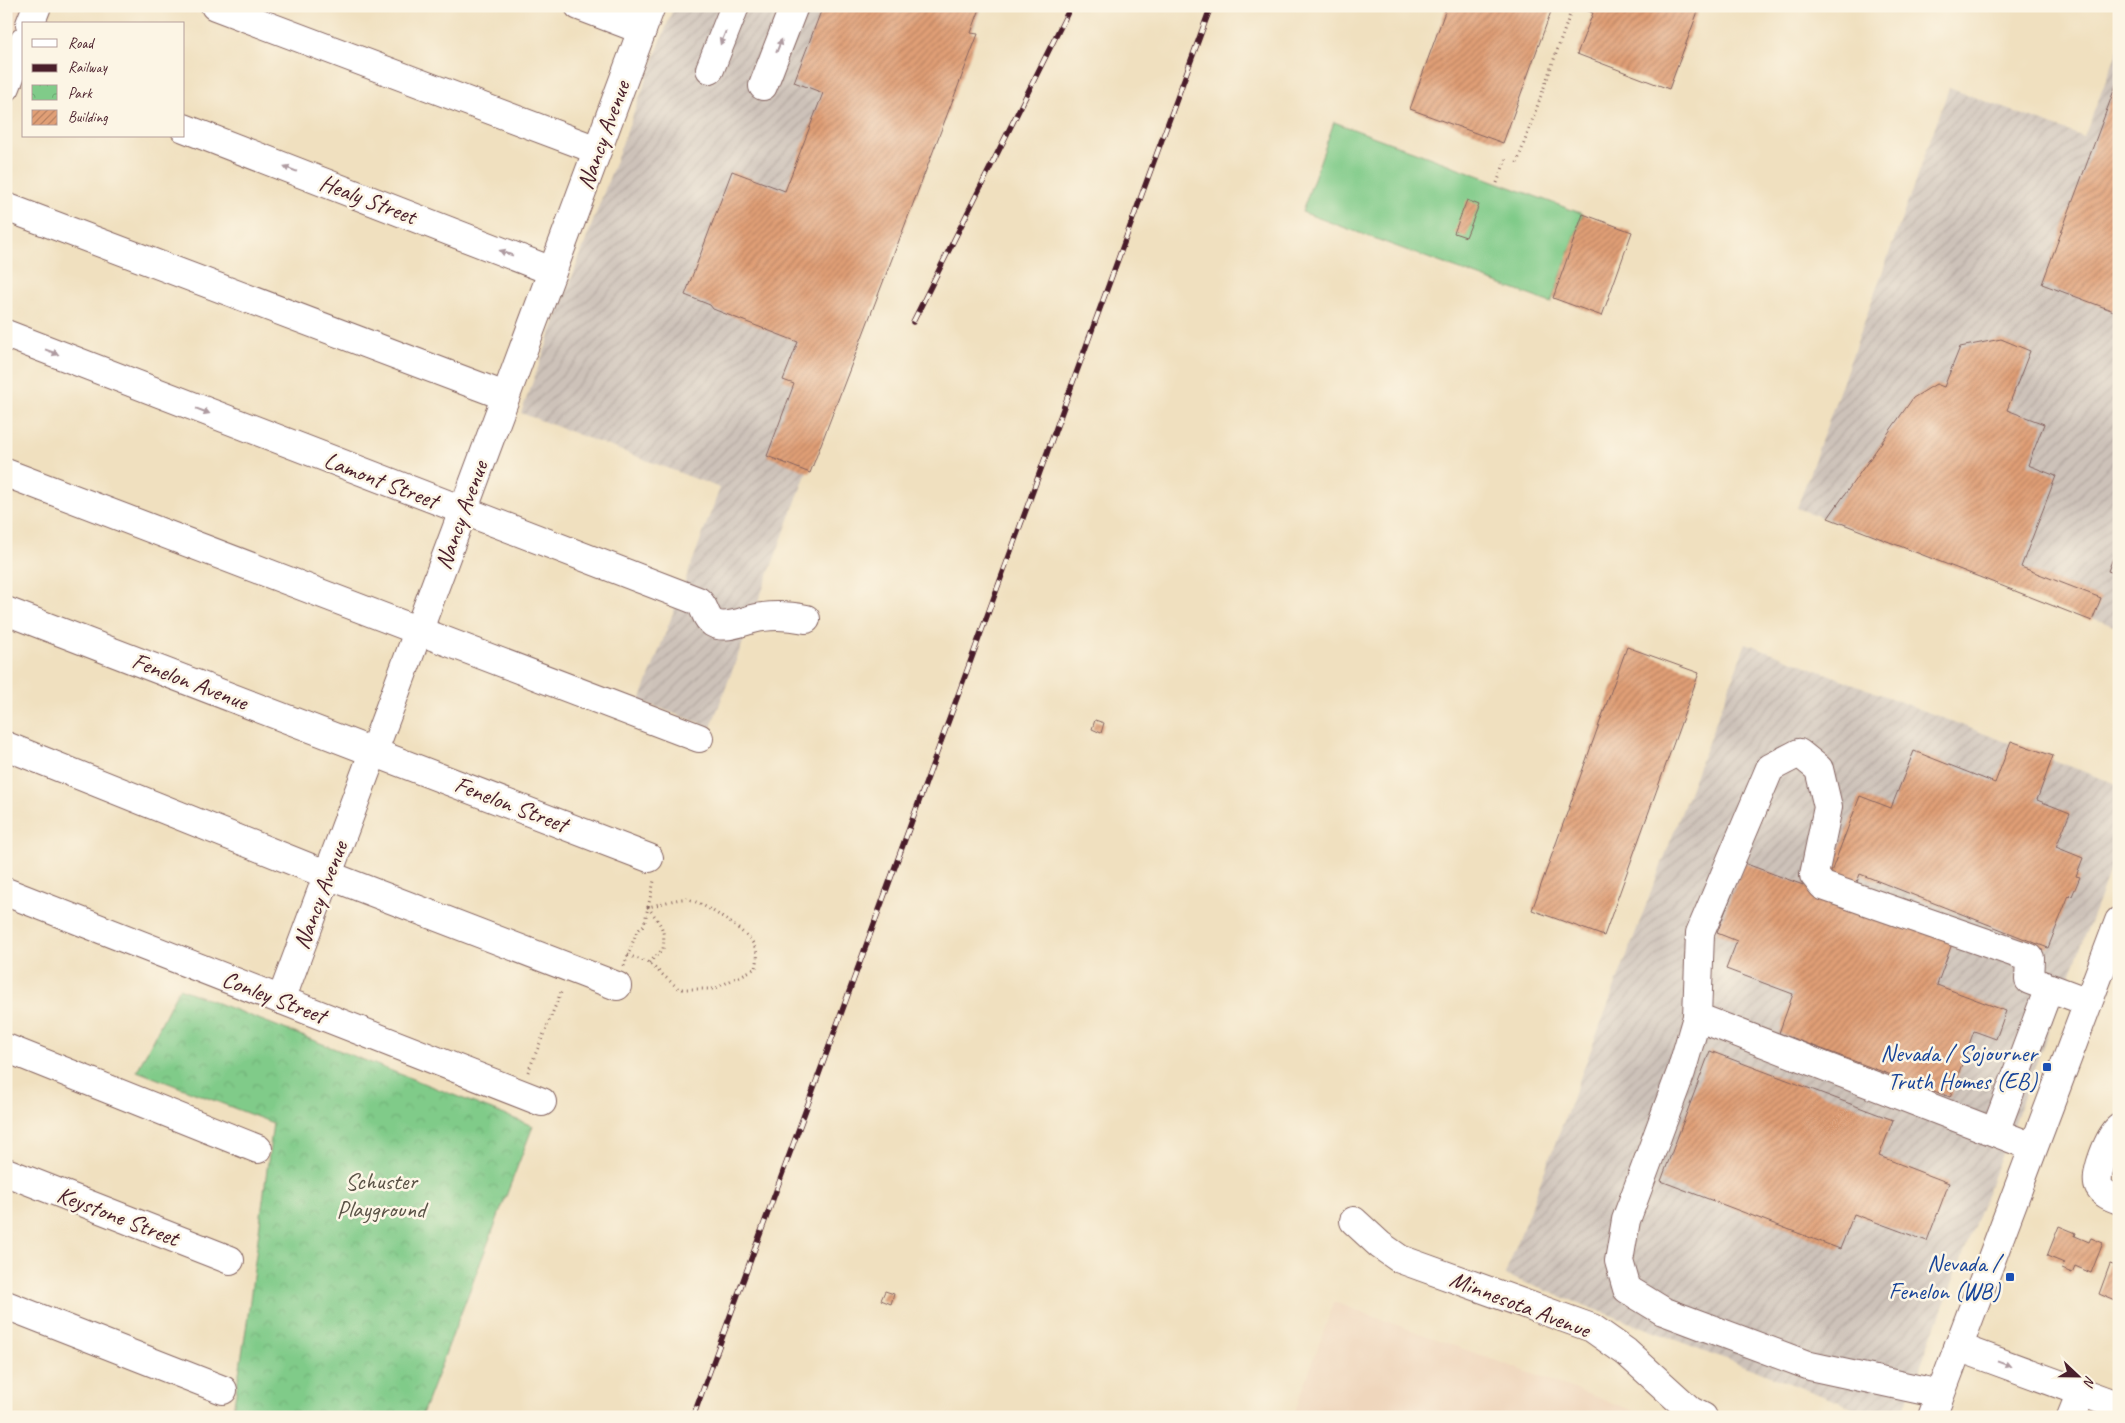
<svg xmlns="http://www.w3.org/2000/svg" width="2125" height="1423" font-family="Caveat,sans-serif">
<defs>
<pattern id="industrial-furrows" width="10" height="10" patternUnits="userSpaceOnUse" patternTransform="scale(1.25)"><rect width="10" height="10" fill="#cdc2b9"/><path d="M-1 1l2-2M0 10L10 0M9 11l2-2" fill="none" stroke="#b2a69f"/></pattern>
<pattern id="park-crowns" width="20" height="18" patternUnits="userSpaceOnUse" patternTransform="scale(1.25)"><rect width="20" height="18" fill="#80cb89"/><path d="M2 6a3 3 0 1 1 6 0M12 15a3 3 0 1 1 6 0" fill="none" stroke="#70ae76"/></pattern>
<pattern id="building-hatch" width="6" height="6" patternUnits="userSpaceOnUse" patternTransform="scale(1.25)"><rect width="6" height="6" fill="#e09f76"/><path d="M-1 1l2-2M0 6l6-6M5 7l2-2" fill="none" stroke="#b88161"/></pattern>
</defs>
<rect width="100%" height="100%" fill="#fcf5e5"/>
<filter id="ink" filterUnits="userSpaceOnUse"><feTurbulence type="fractalNoise" baseFrequency=".02" numOctaves="2"/><feDisplacementMap in="SourceGraphic" scale="10" xChannelSelector="R" yChannelSelector="G"/><feConvolveMatrix kernelMatrix="1 2 1 2 8 2 1 2 1" color-interpolation-filters="sRGB"/></filter>
<filter id="wash" filterUnits="userSpaceOnUse"><feTurbulence type="fractalNoise" baseFrequency=".0096" numOctaves="4" result="noise"/><feDisplacementMap in="SourceGraphic" scale="20" xChannelSelector="R" yChannelSelector="G"/><feGaussianBlur stdDeviation="1.12" result="paint"/><feColorMatrix in="noise" values="0 0 0 0 0 0 0 0 0 0 0 0 0 0 0 0 0 1.4 0 .05"/><feComposite in="paint" operator="in"/></filter>
<g filter="url(#wash)">
<rect width="100%" height="100%" fill="#f0e0bf"/>
<g fill="#efd6bc">
<path d="M6,6H26L15,37L6,33Z"/>
<path d="M1334,1302L1651,1417H1293Z"/>
</g>
<g fill="url(#industrial-furrows)">
<path d="M674,6H982L711,727L640,701L720,488L521,413Z"/>
<path d="M2119,47V628L1797,508L1949,88L2084,137Z"/>
<path d="M1746,643L2119,785V847L1901,1417H1878L1505,1275Z"/>
</g>
<path fill="url(#park-crowns)" stroke="#65755a" d="M179,988L533,1126L421,1417H232L247,1323L273,1123L137,1071Z"/>
<path fill="#80cb89" stroke="#65755a" d="M1334,122L1583,214L1551,303L1302,212Z"/>
<g id="blocks">
<g fill="url(#building-hatch)">
<path d="M823,6H981L971,33L978,34L810,473L767,456L794,384L783,380L798,342L713,309L710,305L685,295L732,171L785,191L823,93L794,82Z"/>
<path d="M1447,6H1553L1503,143L1410,109Z"/>
<path d="M1588,6H1700L1669,89L1577,54L1593,13L1586,10Z"/>
<path d="M2119,77V144L2117,150L2119,151V313L2042,284Z"/>
<path d="M1467,200L1479,205L1466,237L1454,233Z"/>
<path d="M1583,214L1632,232L1602,316L1553,298Z"/>
<path d="M2001,339L2030,351L2007,410L2044,424L2028,465L2056,476L2021,567L2101,598L2092,621L1828,518L1913,398L1936,384L1944,387L1960,347Z"/>
<path d="M2119,543V575L2108,571Z"/>
<path d="M1627,647L1699,673L1604,936L1532,910Z"/>
<path d="M1095,720L1104,723L1101,733L1092,729Z"/>
<path d="M2011,741L2053,756L2037,800L2070,813L2056,847L2083,858L2076,876L2080,877L2072,896L2069,895L2048,948L1860,874L1854,890L1828,880L1860,796L1891,808L1914,751L1995,783Z"/>
<path d="M1744,863L1953,941L1937,985L2006,1011L1996,1039L1974,1031L1950,1097L1779,1033L1793,994L1726,969L1737,941L1717,933Z"/>
<path d="M1710,1051L1893,1120L1879,1156L1949,1183L1927,1241L1854,1214L1840,1249L1661,1181Z"/>
<path d="M2059,1226L2076,1233L2075,1236L2089,1242L2091,1238L2103,1243L2091,1273L2075,1266L2072,1273L2062,1269L2064,1263L2047,1256Z"/>
<path d="M2110,1264L2119,1267L2118,1302L2099,1294Z"/>
<path d="M885,1291L894,1294L891,1304L881,1300Z"/>
</g>
</g>
</g>
<g filter="url(#ink)">
<use href="#blocks" fill-opacity="0" stroke="#84635f" stroke-width="1"/>
<g fill="none" stroke-linecap="round" stroke-linejoin="round">
<g stroke="#84635f" stroke-width="30">
<g id="minor">
<path d="M215,6L597,150"/>
<path d="M579,6L642,30"/>
<path d="M30,24L37,6"/>
<path d="M710,69L735,6"/>
<path d="M763,86L794,6"/>
<path d="M6,87L24,41"/>
<path d="M184,128L552,271"/>
<path d="M6,207L505,396"/>
<path d="M6,334L698,601C706,607 704,617 713,623C727,631 748,618 763,617C778,615 791,616 806,619"/>
<path d="M6,473L699,738"/>
<path d="M6,611L649,858"/>
<path d="M6,746L328,875L617,986"/>
<path d="M6,892L542,1102"/>
<path d="M281,1000L651,6"/>
<path d="M1697,1017L1681,1072L1626,1220L1619,1261L1627,1289L1663,1311L1810,1366L1940,1394"/>
<path d="M6,1048L258,1149"/>
<path d="M2119,1128C2109,1136 2093,1176 2099,1187C2103,1194 2111,1197 2119,1200"/>
<path d="M1995,1132L2049,988"/>
<path d="M2033,1147L1697,1017L1700,933L1770,768L1799,753L1819,769L1828,807L1814,875L1823,886L2030,958L2029,980L2088,1002"/>
<path d="M6,1172L230,1260"/>
<path d="M1354,1221L1380,1245L1400,1259L1592,1328L1626,1352L1691,1411L1703,1417"/>
<path d="M6,1305L223,1390"/>
<path d="M1958,1347L2119,1406"/>
<path d="M1932,1417L2119,921"/>
<path d="M2071,1417L2081,1392"/>
</g>
</g>
<g stroke="#84635f" stroke-width="3" stroke-dasharray="1 4" stroke-linecap="butt">
<path d="M1517,163L1573,6"/>
<path d="M1497,183L1506,159"/>
<path d="M628,955L649,963L679,989H714L756,968C758,960 758,953 754,945C748,932 701,901 687,899C677,898 658,905 648,907C660,924 666,928 663,949L649,963"/>
<path d="M624,966L637,931L644,925L654,881"/>
<path d="M528,1072L562,990"/>
</g>
<use href="#minor" stroke="#fff" stroke-width="28"/>
<g stroke="#4a1f2b" stroke-width="5.5">
<g id="rail">
<path d="M913,322L1071,6"/>
<path d="M693,1417L1211,6"/>
</g>
</g>
<use href="#rail" stroke="#fcf5e5" stroke-width="4" stroke-dasharray="11" stroke-linecap="butt"/>
</g>
<defs><path id="oneway-solid" d="M-6-.8H1V-3.2L6.5 0L1 3.2V.8H-6Z" transform="scale(1.25)"/></defs>
<g fill="#ae9aa0">
<use href="#oneway-solid" transform="translate(723 38) rotate(112)"/>
<use href="#oneway-solid" transform="translate(779 46) rotate(-68)"/>
<use href="#oneway-solid" transform="translate(290 169) rotate(-159)"/>
<use href="#oneway-solid" transform="translate(506 253) rotate(-159)"/>
<use href="#oneway-solid" transform="translate(52 352) rotate(21)"/>
<use href="#oneway-solid" transform="translate(203 411) rotate(21)"/>
<use href="#oneway-solid" transform="translate(2004 1364) rotate(20)"/>
</g>
</g>
<g fill="#1a4fb4" stroke="#fcf5e5" stroke-width="2">
<rect x="2042" y="1062" width="10" height="10" rx="2.5"/>
<rect x="2005" y="1272" width="10" height="10" rx="2.5"/>
</g>
<g text-anchor="middle" stroke-width="5" stroke-linejoin="round" paint-order="stroke">
<g font-size="24" fill="#4a1f2b" stroke="#fcf5e5">
<text transform="translate(603 135) rotate(-70)" y="8">Nancy Avenue</text>
<text transform="translate(368 199) rotate(21)" y="8">Healy Street</text>
<text transform="translate(381 480) rotate(21)" y="8">Lamont Street</text>
<text transform="translate(461 515) rotate(-70)" y="8">Nancy Avenue</text>
<text transform="translate(190 681) rotate(21)" y="8">Fenelon Avenue</text>
<text transform="translate(511 804) rotate(21)" y="8">Fenelon Street</text>
<text transform="translate(320 895) rotate(-69)" y="8">Nancy Avenue</text>
<text transform="translate(274 997) rotate(21)" y="8">Conley Street</text>
<text transform="translate(118 1216) rotate(21)" y="8">Keystone Street</text>
<text transform="translate(1520 1304) rotate(21)" y="8">Minnesota Avenue</text>
</g>
<g font-size="24" fill="#164399" stroke="#fcf5e5" text-anchor="end">
<text x="2037" y="1061">Nevada / Sojourner<tspan x="2037" dy="28">Truth Homes (EB)</tspan></text>
<text x="2000" y="1271">Nevada /<tspan x="2000" dy="28">Fenelon (WB)</tspan></text>
</g>
<g font-size="24" fill="#5a5347" stroke="#fcf5e5">
<text x="381" y="1189">Schuster<tspan x="381" dy="28">Playground</tspan></text>
</g>
</g>
<rect width="2125" height="1423" fill="none" stroke="#fcf5e5" stroke-width="25"/>
<rect x="22" y="22" width="162" height="115" fill="#fcf5e5" stroke="#b59f9b"/>
<rect x="32" y="39" width="25" height="8" fill="#ffffff" stroke="#b59f9b"/>
<text x="68" y="48" font-size="15" fill="#4a1f2b">Road</text>
<rect x="32" y="64" width="25" height="8" fill="#4a1f2b" stroke="#b59f9b"/>
<text x="68" y="72" font-size="15" fill="#4a1f2b">Railway</text>
<rect x="32" y="85" width="25" height="15" fill="url(#park-crowns)" stroke="#b59f9b"/>
<text x="68" y="98" font-size="15" fill="#4a1f2b">Park</text>
<rect x="32" y="110" width="25" height="15" fill="url(#building-hatch)" stroke="#b59f9b"/>
<text x="68" y="122" font-size="15" fill="#4a1f2b">Building</text>
<g transform="translate(2078 1376) rotate(112)" stroke="#fcf5e5" stroke-width="4" paint-order="stroke">
<path d="M0-4L9 19L0 12L-9 19Z" fill="#4a1f2b"/>
<text y="-8" font-size="14" font-weight="bold" text-anchor="middle" fill="#4a1f2b">N</text>
</g>
</svg>
